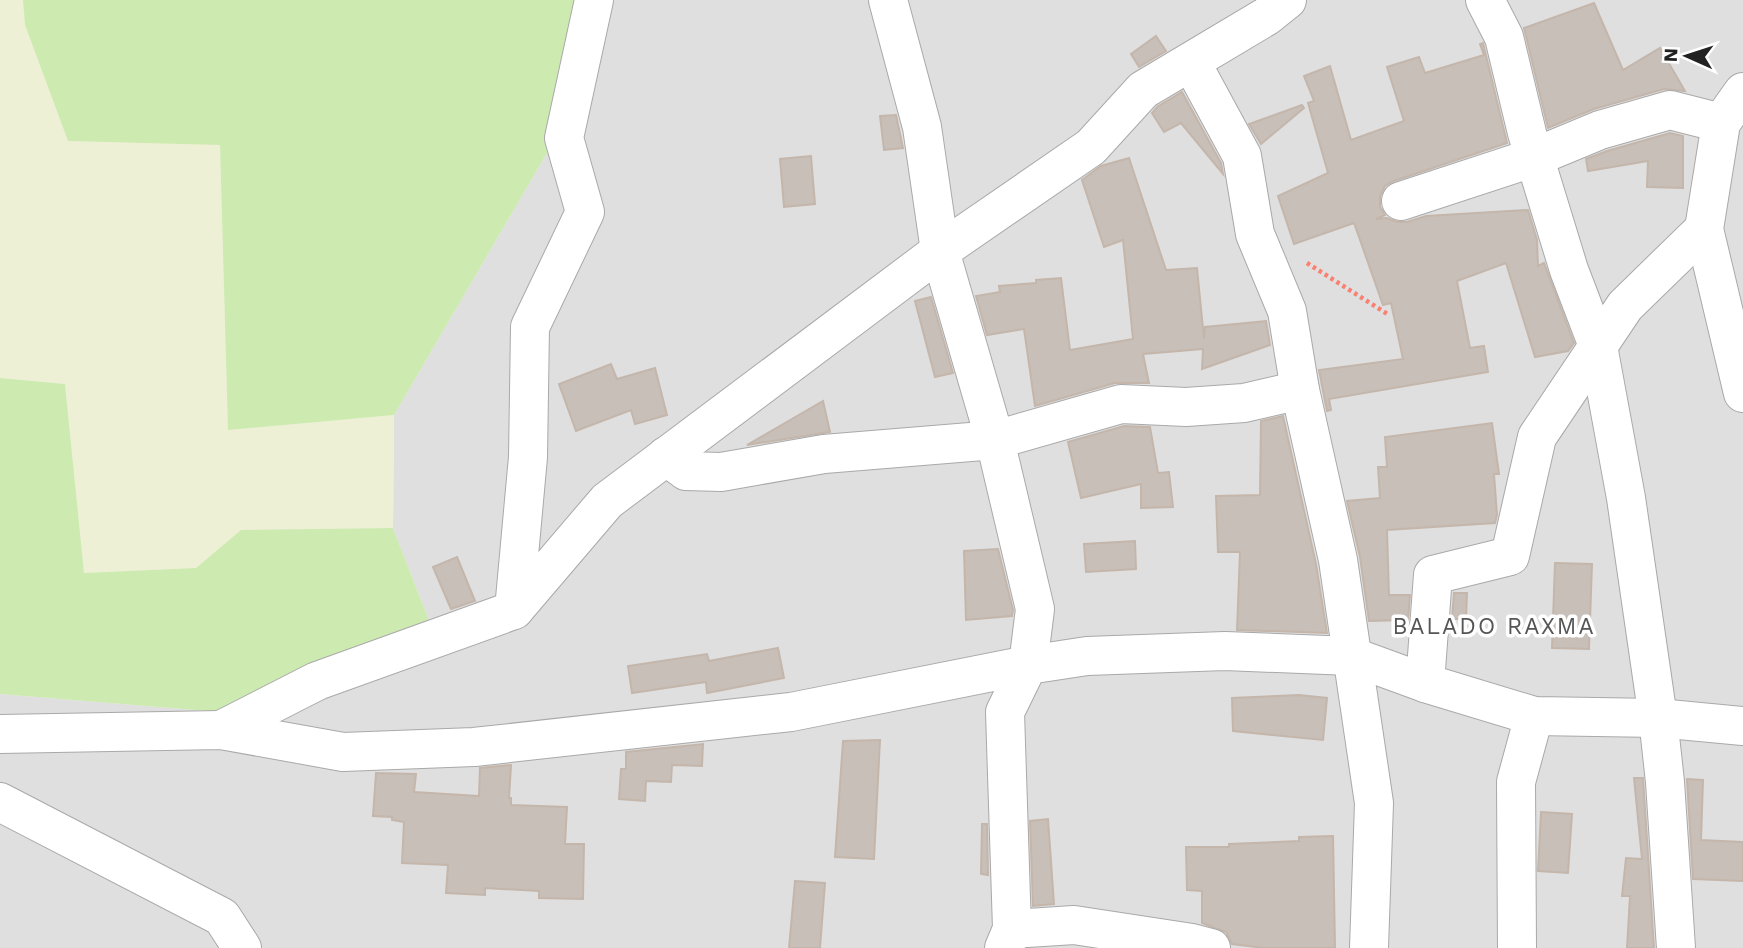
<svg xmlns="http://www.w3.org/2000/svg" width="1743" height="948" font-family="'Work Sans',sans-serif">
<rect width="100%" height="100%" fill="#f2efe9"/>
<path fill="#e0dfdf" d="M590,0H1743V948H0V694L244,714L433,631L393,528L394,415L561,129Z"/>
<path fill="#eef0d5" d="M0,0H23L25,25L68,141L220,144L228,430L394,415L393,528L241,530L196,568L84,573L65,384L0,378Z"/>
<g fill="#cdebb0">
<path d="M23,0H590L561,129L394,415L228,430L220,145L68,141L25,25Z"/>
<path d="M0,378L65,384L84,573L196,568L241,530L393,528L433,631L244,714L0,694Z"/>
</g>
<g fill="#c7bfb8" stroke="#c4b6ab" stroke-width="2">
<path d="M1594,3L1623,70L1660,48L1685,91L1664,89L1594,109L1548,128L1524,28Z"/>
<path d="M1156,36L1166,51L1139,67L1131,54Z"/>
<path d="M1483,43L1507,143L1394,181L1385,186L1380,196V207L1385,215L1376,219L1387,218L1397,222H1407L1426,216L1528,210L1537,240L1538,266L1544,263L1574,343L1568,351L1535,357L1506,263L1457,281L1470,348L1484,346L1488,372L1329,399L1331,410L1327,411L1319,370L1403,359L1391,303L1383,305L1354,223L1294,244L1278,196L1328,173L1308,103L1314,101L1304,76L1330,66L1351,140L1404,121L1387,67L1419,57L1425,73L1484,55L1480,44Z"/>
<path d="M1182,92L1221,163L1223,174L1181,123L1164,132L1152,113L1157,107Z"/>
<path d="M1302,105L1304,108L1261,144L1249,124Z"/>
<path d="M896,115L903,148L884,150L880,116Z"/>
<path d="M1670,133L1683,136V188L1647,187L1648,161L1588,171L1586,159L1607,151Z"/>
<path d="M811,156L815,204L784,207L780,159Z"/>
<path d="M1129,158L1166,270L1197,268L1204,339L1205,327L1266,321L1270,345L1202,369L1203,349L1143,354L1149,383H1115L1035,406L1024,329L987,335L976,296L1000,292L999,286L1036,283V280L1061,278L1070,350L1133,339L1123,240L1104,247L1082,180L1101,166Z"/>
<path d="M931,297L953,373L935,377L915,301Z"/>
<path d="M611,364L617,379L655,368L667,415L635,424L631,410L576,431L559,384Z"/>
<path d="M823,401L830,432L747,445L797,416Z"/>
<path d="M1283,416L1316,564L1327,633L1237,630L1240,552H1218L1216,496L1260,495L1261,421Z"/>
<path d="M1492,423L1499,474H1494L1497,515L1495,523L1387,530L1389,595H1410L1408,620L1369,621L1360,557L1347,501L1380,498L1378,467H1387L1385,437Z"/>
<path d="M1124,426L1150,427L1158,473L1169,472L1173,507L1141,508V484L1081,498L1068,442Z"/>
<path d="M1135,541L1136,569L1086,572L1084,544Z"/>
<path d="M998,549L1013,610L1012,616L966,620L964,551Z"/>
<path d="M457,557L475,601L451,609L433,567Z"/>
<path d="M1555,563L1592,564L1589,649L1552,648Z"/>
<path d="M1454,593H1467L1466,619H1452Z"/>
<path d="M778,648L784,678L707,693L706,682L632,693L628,666L707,654L709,661Z"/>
<path d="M1299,695L1327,698L1323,740L1233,731L1232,698Z"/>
<path d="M880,740L874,859L835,857L843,741Z"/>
<path d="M703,744L702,766L672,765L671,782L646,781L645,801L619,799L621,769H626V752Z"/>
<path d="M511,765L509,798H511V805L567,807L565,844H584L583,899L539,898V891L485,888V895L446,893L448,865L402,863L404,822L392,820V817L373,816L376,773L416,774L414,792L479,796L480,768Z"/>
<path d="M1634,778H1643L1654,948H1627L1630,896H1622L1626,858L1642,859Z"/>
<path d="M1687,779L1703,780L1701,840L1743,842V881L1693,879Z"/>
<path d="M1541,812L1572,814L1568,873L1538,871Z"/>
<path d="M1048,819L1054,904L1033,906L1030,821Z"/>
<path d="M982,824H987L988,875L981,874Z"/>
<path d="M1333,836L1335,948H1264L1232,944L1226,932L1202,923V891L1187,890L1186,847H1229V844L1299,841V837Z"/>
<path d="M795,881L825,883L820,948H789Z"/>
</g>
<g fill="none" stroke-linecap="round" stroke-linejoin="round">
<g stroke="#a9a9a9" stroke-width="40">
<g id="minor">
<path d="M888,0L922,127L940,251L995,440L1035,609L1028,665L1005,712L1012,929L1004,948"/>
<path d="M1485,0L1504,37L1527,133L1569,270L1598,346L1626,498L1658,718L1665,782L1676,948"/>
<path d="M1191,62L1242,156L1255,234L1287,311L1300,390L1338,560L1374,803L1369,948"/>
<path d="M1743,92L1721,123L1704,229L1743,393"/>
<path d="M1401,201L1535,157L1600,130L1670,110L1721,123"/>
<path d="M666,456L686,471L721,472L824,454L995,440L1121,404L1186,407L1244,403L1300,390"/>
<path d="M514,610L528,457L530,327L585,212L564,138L594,0"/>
<path d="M1425,683L1433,575L1510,556L1537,437L1625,306L1704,229"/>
<path d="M221,730L317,681L514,610L607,501L940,251L1091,147L1143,90L1267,16L1287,0"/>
<path d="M0,734L221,730L343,752L474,747L791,712L1028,665L1087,656L1225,651L1351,656L1425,683L1534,716L1658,718L1743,726"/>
<path d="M0,802L222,917L242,948"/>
<path d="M1012,929L1074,925L1192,943L1211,948"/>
<path d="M1517,948L1516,782L1534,716"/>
</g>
</g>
<path stroke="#fa8072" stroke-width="4.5" stroke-dasharray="3.5 3.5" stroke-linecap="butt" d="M1307,263L1389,315"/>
<use href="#minor" stroke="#fff" stroke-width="38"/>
</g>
<g text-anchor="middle" stroke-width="7" stroke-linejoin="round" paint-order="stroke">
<g font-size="23" letter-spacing="2" fill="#555" stroke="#fff">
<text x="1494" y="634">BALADO RAXMA</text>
</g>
</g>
<g transform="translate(1687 56) rotate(273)" stroke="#ffffff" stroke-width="5" paint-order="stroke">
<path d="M0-5L12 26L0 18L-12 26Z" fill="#222222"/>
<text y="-10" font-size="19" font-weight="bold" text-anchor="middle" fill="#222222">N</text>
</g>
</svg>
